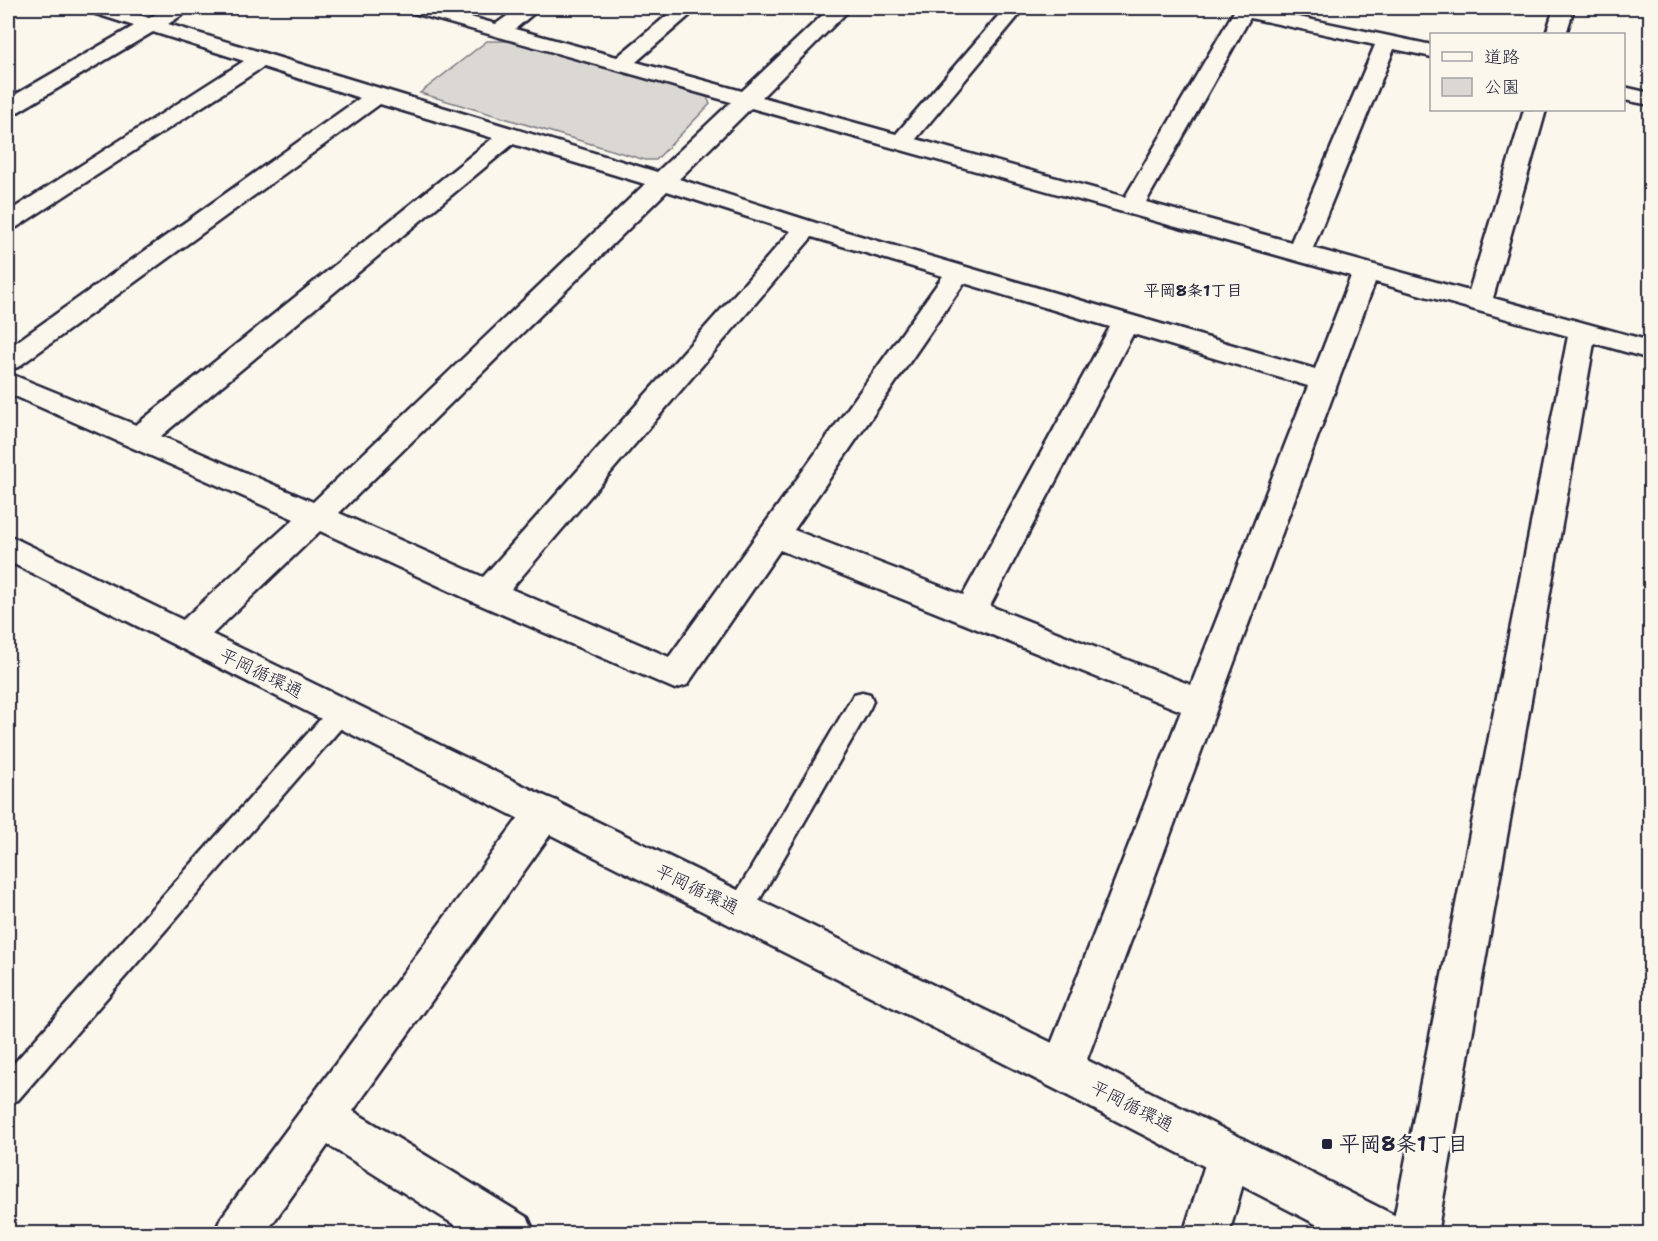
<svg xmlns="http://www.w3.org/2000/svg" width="1658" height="1241" font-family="'Shantell Sans','Klee One',sans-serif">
<rect width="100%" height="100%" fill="#fbf7ec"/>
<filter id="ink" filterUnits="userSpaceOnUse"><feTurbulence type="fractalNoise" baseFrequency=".0167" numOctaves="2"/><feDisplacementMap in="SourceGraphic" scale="12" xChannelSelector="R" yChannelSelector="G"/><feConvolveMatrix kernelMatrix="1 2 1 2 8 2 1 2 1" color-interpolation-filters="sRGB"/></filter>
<g filter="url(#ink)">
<path fill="#dbd8d3" stroke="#7e7d87" stroke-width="1.5" d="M487,41H511L707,97L710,104L656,160H645L420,93Z"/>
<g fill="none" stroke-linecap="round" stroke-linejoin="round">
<g stroke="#22223b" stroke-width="5">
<g id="lane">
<path d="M862,692L870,694L873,701L870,708L749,918L740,922L731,918L728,910L731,902L854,694Z"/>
<path d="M341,703L349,705L352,712L349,719L18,1100L8,1103V1070L333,705Z"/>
</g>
</g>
<g stroke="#22223b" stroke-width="5">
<g id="street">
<path d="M87,8H116L149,18L166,8H190L187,12L168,24L657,172L731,102L410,12L407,8H438L496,24L518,8H540L515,29L617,57L676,8H698L636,62L742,91L830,8H851L762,97L896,134L1005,8H1025L916,139L1125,197L1236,8H1256L1432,45V57L1394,49L1313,248L1469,291L1524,110H1546L1493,298L1650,341V359L1594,343L1437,1234H1391L1568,336L1375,282L1083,1070L1077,1085L1062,1091L1047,1085L1041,1070L1181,711L780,550L687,685L675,689L476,603L320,531L200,646L188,649L176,646L171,636L176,626L294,519L8,393V373L136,425L493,138L380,104L18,367L8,370V348L360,98L263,67L17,227L8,229V212L244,61L153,32L16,113L8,115V99L134,26L90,12ZM1250,18L1375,45L1291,242L1146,202ZM751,108L1351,276L1315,369L816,223L679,179ZM513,144L645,184L313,502L161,436ZM667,191L791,231L483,577L339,513ZM812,237L943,276L669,657L511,589ZM964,283L1110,327L963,595L794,530ZM1133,334L1308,386L1191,685L990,606Z"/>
<path d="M1554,8H1574L1566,34H1546Z"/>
<path d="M1624,87L1650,93V105L1624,100Z"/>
<path d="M544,796L557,801L563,813L557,825L353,1111L528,1218L535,1234H469L328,1145L265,1234H214L221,1218L531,801Z"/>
<path d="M1229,1133L1245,1139L1251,1155L1229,1234H1183L1213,1139Z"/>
</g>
</g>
<g stroke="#22223b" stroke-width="5">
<path id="secondary" d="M8,535L1077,1055L1400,1218L1407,1234H1335L1047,1085L8,561Z"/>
</g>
<use href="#lane" fill="#fbf7ec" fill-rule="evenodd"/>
<use href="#street" fill="#fbf7ec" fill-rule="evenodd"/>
<use href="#secondary" fill="#fbf7ec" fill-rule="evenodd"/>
</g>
</g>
<rect fill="#22223b" stroke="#fbf7ec" stroke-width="2" x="1321" y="1138" width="12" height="12" rx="3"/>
<g text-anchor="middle" stroke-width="4.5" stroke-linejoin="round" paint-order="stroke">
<g font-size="16" font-weight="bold" fill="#22223b" stroke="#fbf7ec">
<text x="1193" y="296">平岡8条1丁目</text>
</g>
<g font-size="18" fill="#22223b" stroke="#fbf7ec">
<text transform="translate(261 673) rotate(26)" y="6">平岡循環通</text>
<text transform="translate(697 889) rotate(26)" y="6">平岡循環通</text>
<text transform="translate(1132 1106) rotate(27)" y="6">平岡循環通</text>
</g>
<g font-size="21" font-weight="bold" fill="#22223b" stroke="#fbf7ec" text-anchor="start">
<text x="1339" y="1151">平岡8条1丁目</text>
</g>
</g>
<rect width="1658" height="1241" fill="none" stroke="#fbf7ec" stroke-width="30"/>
<rect x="15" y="15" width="1628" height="1211" fill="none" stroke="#22223b" stroke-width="2" filter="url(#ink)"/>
<rect x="1430" y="33" width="195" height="78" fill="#fbf7ec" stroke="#a4a2a5" stroke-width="1.5"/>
<rect x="1442" y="52" width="30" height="9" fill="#fbf7ec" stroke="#a4a2a5" stroke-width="1.5"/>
<text x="1484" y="63" font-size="18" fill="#22223b">道路</text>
<rect x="1442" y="78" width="30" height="18" fill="#dbd8d3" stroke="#a4a2a5" stroke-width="1.5"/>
<text x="1484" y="93" font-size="18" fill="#22223b">公園</text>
</svg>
